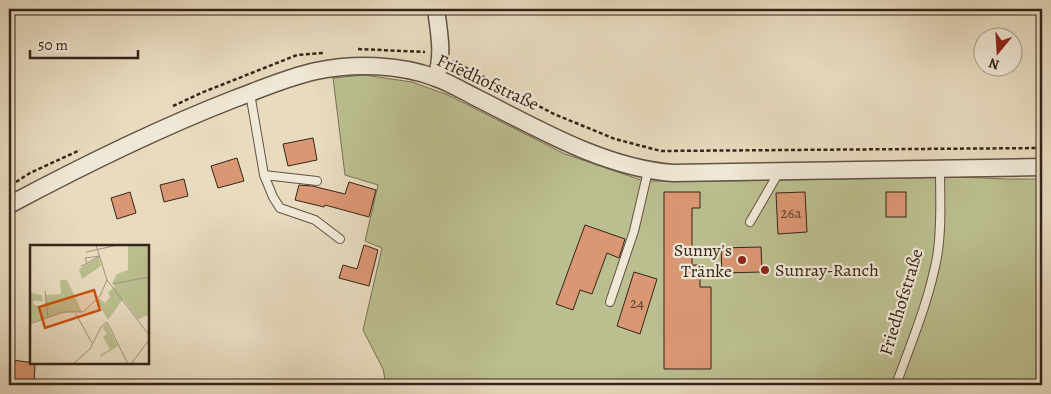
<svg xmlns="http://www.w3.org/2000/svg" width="1051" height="394" font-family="Alegreya,serif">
<rect width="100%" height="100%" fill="#e8dbc0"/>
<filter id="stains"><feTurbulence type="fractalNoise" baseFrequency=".004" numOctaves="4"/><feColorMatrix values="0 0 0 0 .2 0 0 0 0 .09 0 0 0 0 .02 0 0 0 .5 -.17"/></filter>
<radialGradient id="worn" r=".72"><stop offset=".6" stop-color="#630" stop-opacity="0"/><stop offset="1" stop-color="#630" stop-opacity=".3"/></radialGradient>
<path fill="#bbbe8f" stroke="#787154" d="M364,75L412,82L448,95L565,154L644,181H718L960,177L1007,179H1042V385H386L383,369L363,330L382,248L365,241L378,185L345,175L333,78Z"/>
<g fill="#da9773" stroke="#352418">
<path d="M313,138L317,160L288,166L283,144Z"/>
<path d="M237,158L244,181L218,188L211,166Z"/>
<path d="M184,179L188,196L164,202L160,185Z"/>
<path d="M349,182L376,190L369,217L325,205L324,207L295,200L299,185L312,186L345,194Z"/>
<path d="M130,192L136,213L117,219L111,198Z"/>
<path d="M664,192H700V208H692V265H700V287H711V369H664Z"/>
<path d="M805,192L807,232L778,234L776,193Z"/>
<rect x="886" y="192" width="20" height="25"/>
<path d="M585,225L625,239L619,258L607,253L592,294L580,290L573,310L556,304Z"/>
<path d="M364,245L378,250L369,286L339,278L343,265L357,269Z"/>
<path d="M761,247L762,272L722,273L721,248Z"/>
<path d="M634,272L657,279L640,334L617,326Z"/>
<path d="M12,360L35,363L34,385H11Z"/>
</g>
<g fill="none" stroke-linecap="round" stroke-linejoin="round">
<g stroke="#625242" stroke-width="10">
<g id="service">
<path d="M250,93L264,175L273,197L280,208L315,220L340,239"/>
<path d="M264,175L317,181"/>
<path d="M750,222L779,172"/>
<path d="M610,302L634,231L648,171"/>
<path d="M896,385C911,343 929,301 937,257C942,228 940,198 940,169"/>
</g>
</g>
<g stroke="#625242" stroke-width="19">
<g id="minor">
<path d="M436,9C439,33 444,54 436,78"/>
<path d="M9,205C82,166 157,129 234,99C261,89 288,77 316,71C353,63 400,64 436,78C450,83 463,91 477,98C537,128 604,168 673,173L1042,167"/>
</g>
</g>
<g stroke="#352418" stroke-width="2.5" stroke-dasharray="4 2.5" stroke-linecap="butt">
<path d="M358,49L425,52"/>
<path d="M453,61L554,114L615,139L661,151L1042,148"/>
<path d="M173,106L201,93L297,55L323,53"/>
<path d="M16,182L30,173L80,150"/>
</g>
<use href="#service" stroke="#f0e8d6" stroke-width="8"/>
<use href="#minor" stroke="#f0e8d6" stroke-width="16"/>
</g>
<g fill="#8f2418" stroke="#f0e8d6" stroke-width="2">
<circle cx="742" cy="260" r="5"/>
<circle cx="765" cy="270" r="5"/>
</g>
<g text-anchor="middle" stroke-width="4.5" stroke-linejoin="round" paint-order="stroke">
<g font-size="15" fill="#5e412f">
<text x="791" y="218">26a</text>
<text x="637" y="308">24</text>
</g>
<g font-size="18" fill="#352418" stroke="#f0e8d6">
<text transform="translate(488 82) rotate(25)" y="6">Friedhofstraße</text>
<text transform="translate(901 302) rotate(-73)" y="6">Friedhofstraße</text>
</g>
<g font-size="18" fill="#352418" stroke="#f0e8d6" text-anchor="end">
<text x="732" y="256">Sunny's<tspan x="732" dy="21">Tränke</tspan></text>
<text x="775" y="276" text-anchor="start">Sunray-Ranch</text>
</g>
</g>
<g transform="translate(30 245)">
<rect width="119" height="119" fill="#e8dbc0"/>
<path d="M98,0H119V70L108,74L93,54L78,75L67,55L69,53L75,58L80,52L78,47L85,42L82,38L87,29L98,25ZM69,12L71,21L52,34L49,24ZM30,35H37L52,67H38L0,78V48L12,50L13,56H4L3,59L10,62L15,58L16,50L31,49ZM76,78L88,101L71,112L70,110L80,104L73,92L77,89L73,83Z" fill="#bbbe8f"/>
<path fill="none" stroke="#a0927d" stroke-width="1" d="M66,0L77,35L119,90M56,7L88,0M51,20L52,21L70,11L55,13L57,18M83,39L119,32M15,46L18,72M46,69L62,98M0,79L33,67H53L70,51L77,35M43,119L60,104L71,82L77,77L98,119M101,119L119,95"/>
<path fill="#cd510e" fill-opacity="0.15" stroke="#cd510e" stroke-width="2.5" d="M64,45L70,65L15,83L9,62Z"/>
<rect width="119" height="119" fill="none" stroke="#352418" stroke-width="2.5"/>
</g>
<rect width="1051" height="394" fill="none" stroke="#e8dbc0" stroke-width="30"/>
<rect x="10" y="10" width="1031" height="374" fill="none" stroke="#352418" stroke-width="2.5"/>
<rect x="15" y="15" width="1021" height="364" fill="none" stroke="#352418"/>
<g transform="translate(998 52) rotate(198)"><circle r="24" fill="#f0e8d6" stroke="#a59a8a"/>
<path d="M0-4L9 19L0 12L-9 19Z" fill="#8f2418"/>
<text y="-8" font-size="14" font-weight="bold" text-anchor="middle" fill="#352418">N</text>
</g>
<path d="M30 50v8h108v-8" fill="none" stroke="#352418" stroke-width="2.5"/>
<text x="38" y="50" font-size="15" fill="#352418" stroke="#f0e8d6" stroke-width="4" paint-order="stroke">50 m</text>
<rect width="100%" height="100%" filter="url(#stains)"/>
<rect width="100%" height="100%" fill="url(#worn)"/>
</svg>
